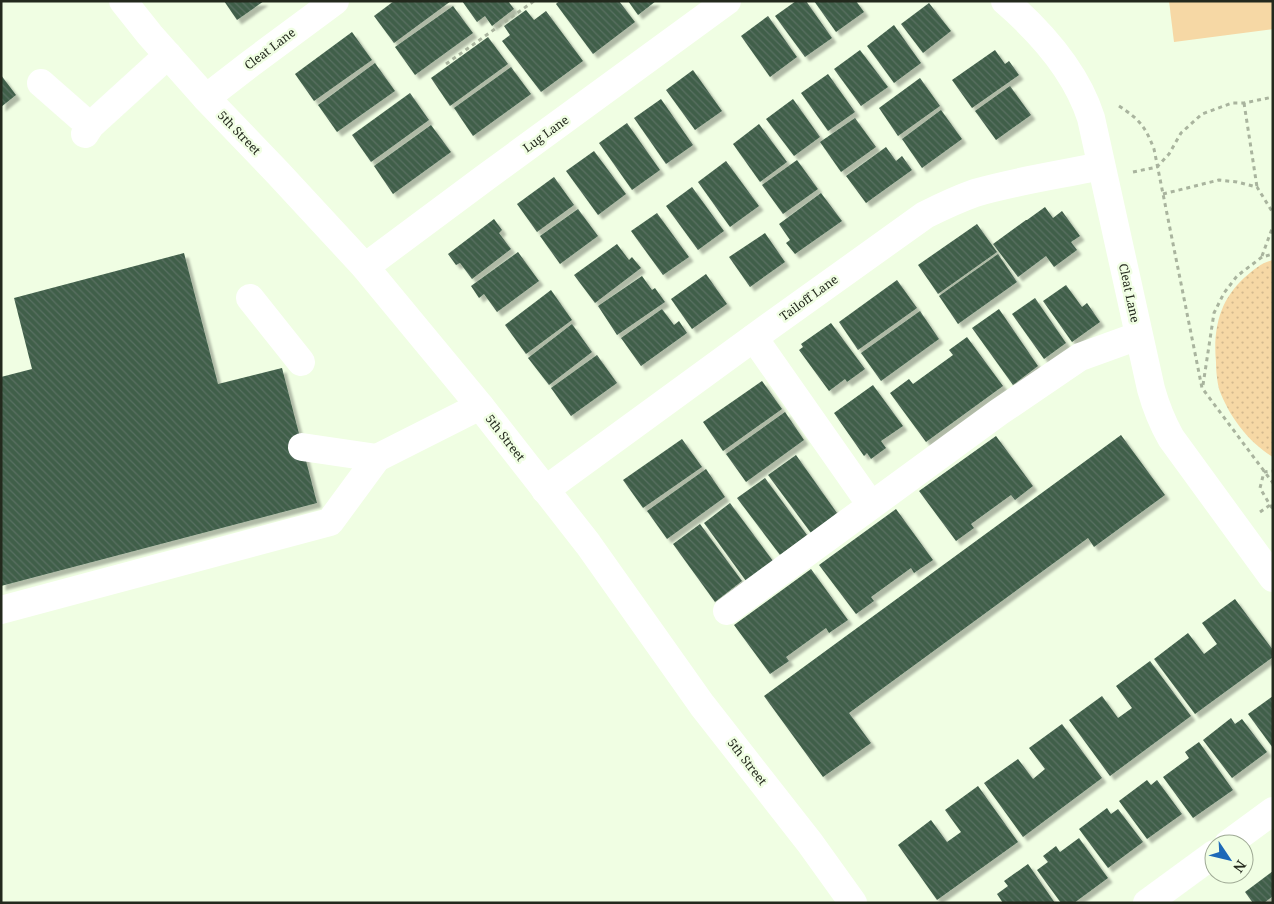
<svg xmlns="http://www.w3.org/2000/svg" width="1274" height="904" font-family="'Noto Serif',serif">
<defs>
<pattern id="grass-dots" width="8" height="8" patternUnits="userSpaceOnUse" patternTransform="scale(1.25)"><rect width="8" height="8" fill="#f6d8a5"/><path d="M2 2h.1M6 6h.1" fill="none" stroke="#d3b98e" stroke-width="1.8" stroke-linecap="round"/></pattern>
<pattern id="building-back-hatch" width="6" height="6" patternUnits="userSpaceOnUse" patternTransform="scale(1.25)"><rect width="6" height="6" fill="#405e4a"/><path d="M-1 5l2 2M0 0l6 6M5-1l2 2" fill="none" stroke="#597161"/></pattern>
<filter id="shadow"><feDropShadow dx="4.5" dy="4.5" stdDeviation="1" flood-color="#0004"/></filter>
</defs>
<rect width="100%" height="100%" fill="#f0fee3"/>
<path fill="url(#grass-dots)" d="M1273,260V457C1248,442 1229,416 1219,389C1217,381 1216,370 1216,362C1213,330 1219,301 1244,278C1252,271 1262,262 1273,260Z"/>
<path fill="#f6d8a5" d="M1169,1H1272L1273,29L1174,42Z"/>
<g fill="url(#building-back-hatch)" filter="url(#shadow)">
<path d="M224,1H264L237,20Z"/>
<path d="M394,1H451L394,43L374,16Z"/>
<path d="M462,1H508L514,9L492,26L485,16L477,22Z"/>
<path d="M559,1H619L635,22L593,54L556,4Z"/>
<path d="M628,1H656L638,15Z"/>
<path d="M796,1H806L832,38L805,57L775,16Z"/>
<path d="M814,1H856L864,12L836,32Z"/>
<path d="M929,3L951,31L923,53L901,24Z"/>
<path d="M453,6L473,33L415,75L395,47Z"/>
<path d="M526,10L534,20L546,11L583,61L541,92L502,41L510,35L504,26Z"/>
<path d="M768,16L797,57L770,77L741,36Z"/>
<path d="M894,25L921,63L894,83L867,46Z"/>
<path d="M352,32L372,60L314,101L295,74Z"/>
<path d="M488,37L508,64L450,106L431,78Z"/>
<path d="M860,50L888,87L861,106L834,69Z"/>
<path d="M995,50L1005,64L1009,61L1019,75L972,108L952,80Z"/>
<path d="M375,63L395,91L337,132L318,105Z"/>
<path d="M511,67L531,94L473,136L454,108Z"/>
<path d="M693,70L722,111L695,130L666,90Z"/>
<path d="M828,74L855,112L828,131L801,93Z"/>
<path d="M1,75L16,95L1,107Z"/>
<path d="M920,78L940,106L898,136L879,108Z"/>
<path d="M1010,86L1031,115L996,140L975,111Z"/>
<path d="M410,93L429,120L371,162L352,135Z"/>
<path d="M661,99L693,145L666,164L634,118Z"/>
<path d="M793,99L820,137L794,156L766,119Z"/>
<path d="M941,110L962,139L922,168L902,139Z"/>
<path d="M855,118L876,147L841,172L820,142Z"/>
<path d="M627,123L660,170L632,190L599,143Z"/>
<path d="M759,124L787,162L760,182L733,144Z"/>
<path d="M431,125L451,152L393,194L374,166Z"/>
<path d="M886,147L896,161L902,156L912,170L866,203L846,176Z"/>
<path d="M594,151L626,194L598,215L566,171Z"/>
<path d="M797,160L818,189L783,214L762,185Z"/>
<path d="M726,161L759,206L730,227L698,182Z"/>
<path d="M554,177L574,205L537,232L517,204Z"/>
<path d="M692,187L724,231L698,250L666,206Z"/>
<path d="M821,193L842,221L795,254L786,243L790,240L779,224Z"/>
<path d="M1045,207L1053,218L1062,211L1080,236L1071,242L1077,250L1054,267L1046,256L1018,277L993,244L1026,220H1027Z"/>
<path d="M578,209L598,236L560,264L540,236Z"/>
<path d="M657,213L689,257L663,275L631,231Z"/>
<path d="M494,219L502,230L499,233L511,249L472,279L460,263L456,265L448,254Z"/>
<path d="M977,224L997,252L938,294L918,265Z"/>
<path d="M765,233L785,262L750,287L729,257Z"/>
<path d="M617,244L629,260L632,257L641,268L595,303L574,275Z"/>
<path d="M518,252L539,281L497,312L484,294L479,298L471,286Z"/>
<path d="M184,253L218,384L282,368L317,503L1,586V377L32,369L14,298Z"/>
<path d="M998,254L1017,282L958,324L939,296Z"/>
<path d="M706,274L727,304L692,329L671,299Z"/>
<path d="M642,276L652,290L655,288L665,302L617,335L598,306Z"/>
<path d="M897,280L917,308L858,350L839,322Z"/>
<path d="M1066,285L1082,307L1087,303L1100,322L1072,342L1043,301Z"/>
<path d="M551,290L572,320L526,354L505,325Z"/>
<path d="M1035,298L1066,343L1044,359L1012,314Z"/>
<path d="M662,309L674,325L679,321L687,333L641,366L621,338Z"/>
<path d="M999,309L1038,366L1013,385L972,328Z"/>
<path d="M920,311L939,339L881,381L861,353Z"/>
<path d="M831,323L865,369L847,382L845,379L829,391L799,350L803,347L801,344Z"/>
<path d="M572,324L592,352L549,385L528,358Z"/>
<path d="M967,337L1003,386L926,442L890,393L909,379L913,384L953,355L949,350Z"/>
<path d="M597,355L617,383L571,416L551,388Z"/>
<path d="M762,381L782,409L723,451L703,422Z"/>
<path d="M873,385L903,426L881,441L886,448L871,459L867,453L864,456L834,413Z"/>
<path d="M785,412L804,440L746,482L726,454Z"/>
<path d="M1121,435L1165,495L1094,547L1088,538L849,713L871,743L823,777L764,696Z"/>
<path d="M996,436L1033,486L1015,500L1011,495L971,524L974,528L956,541L919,491Z"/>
<path d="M682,439L702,467L643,508L623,480Z"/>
<path d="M796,455L837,513L811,533L768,475Z"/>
<path d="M706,469L725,497L667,539L647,511Z"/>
<path d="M765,478L807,535L780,555L737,498Z"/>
<path d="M730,503L773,561L746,581L704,523Z"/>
<path d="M896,509L933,560L914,573L911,568L871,597L874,601L856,614L819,565Z"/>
<path d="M700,524L742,581L715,602L673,544Z"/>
<path d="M811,569L848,620L829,633L826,628L786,657L789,661L770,674L734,625Z"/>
<path d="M1235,599L1273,650V657L1195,714L1154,659L1188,633L1204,654L1217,644L1202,623Z"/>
<path d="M1150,661L1191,716L1110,776L1069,720L1102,696L1118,718L1132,708L1116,686Z"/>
<path d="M1273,696V748L1248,714Z"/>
<path d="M1231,718L1235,724L1242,719L1267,752L1232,778L1203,740Z"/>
<path d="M1062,724L1102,778L1023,837L984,783L1018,759L1033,779L1045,769L1029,748Z"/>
<path d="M1199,742L1233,790L1193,818L1163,777L1189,758L1185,752Z"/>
<path d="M1147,780L1151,785L1157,780L1182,814L1147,839L1119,801Z"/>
<path d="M978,786L1018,842L937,900L898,845L931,820L947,842L961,832L945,810Z"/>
<path d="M1107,808L1111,814L1118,809L1143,842L1108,868L1079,829Z"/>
<path d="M1079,838L1108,878L1074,903H1061L1037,870L1048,862L1043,856L1056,846L1060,852Z"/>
<path d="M1028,864L1055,903H1003L997,894L1008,886L1004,881Z"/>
<path d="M1273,871V896L1264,903H1253L1245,892Z"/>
</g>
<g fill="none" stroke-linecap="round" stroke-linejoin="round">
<g stroke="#a9b49e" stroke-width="3" stroke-dasharray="4 4" stroke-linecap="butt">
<path d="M446,64L534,1"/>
<path d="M1244,103L1257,187"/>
<path d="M1119,106C1140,120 1145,126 1154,149L1202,388L1273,483"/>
<path d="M1133,172L1157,167L1169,154L1181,133L1202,114L1232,103H1244L1273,97"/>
<path d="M1163,194L1219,180L1237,182L1257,187L1273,213"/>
<path d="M1262,256L1273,226"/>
<path d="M1203,385L1214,313L1224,293L1237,276L1262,257L1273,254"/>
<path d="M1270,505L1273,509"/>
<path d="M1260,512L1270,505L1260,488L1264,472L1273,471"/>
</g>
<g stroke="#fff" stroke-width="28">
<path d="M123,1L150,35L206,98L278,173L365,267L480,406L588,544L702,705L810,843L853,903"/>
<path d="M1005,1C1042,33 1076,71 1091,118L1151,389C1156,407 1162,422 1171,438L1273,578"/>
<path d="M41,83L90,126"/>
<path d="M206,98L250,64L335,1"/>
<path d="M85,134L90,126L168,55"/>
<path d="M365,267L486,177L727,1"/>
<path d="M250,298L301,362"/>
<path d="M754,338L871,505"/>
<path d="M302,447L377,458"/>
<path d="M545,490L763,331L925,215C941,207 958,199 975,193C1016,181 1059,175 1101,166"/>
<path d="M1,610L330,522L377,458L480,406"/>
<path d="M727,611L999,412L1080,357L1138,336"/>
<path d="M1228,844L1273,811"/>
<path d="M1147,903L1214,854"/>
</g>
</g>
<g text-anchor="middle" stroke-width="5" stroke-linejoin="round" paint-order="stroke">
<g font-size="12" fill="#23291d" stroke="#f0fee3">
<text transform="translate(270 49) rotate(-37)" y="4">Cleat Lane</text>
<text transform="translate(239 133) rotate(46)" y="4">5th Street</text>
<text transform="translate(546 134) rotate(-36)" y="4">Lug Lane</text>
<text transform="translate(1129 293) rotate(78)" y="4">Cleat Lane</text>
<text transform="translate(809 298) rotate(-36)" y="4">Tailoff Lane</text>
<text transform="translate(505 438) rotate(52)" y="4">5th Street</text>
<text transform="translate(747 762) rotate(52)" y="4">5th Street</text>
</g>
</g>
<rect width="1274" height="904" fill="none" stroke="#23291d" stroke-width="5"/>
<g transform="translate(1229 859) rotate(125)"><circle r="24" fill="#f0fee3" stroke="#9ea994"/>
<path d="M0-4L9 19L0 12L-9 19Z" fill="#1d69b8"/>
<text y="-8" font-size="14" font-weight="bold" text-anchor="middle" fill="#23291d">N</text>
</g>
</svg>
